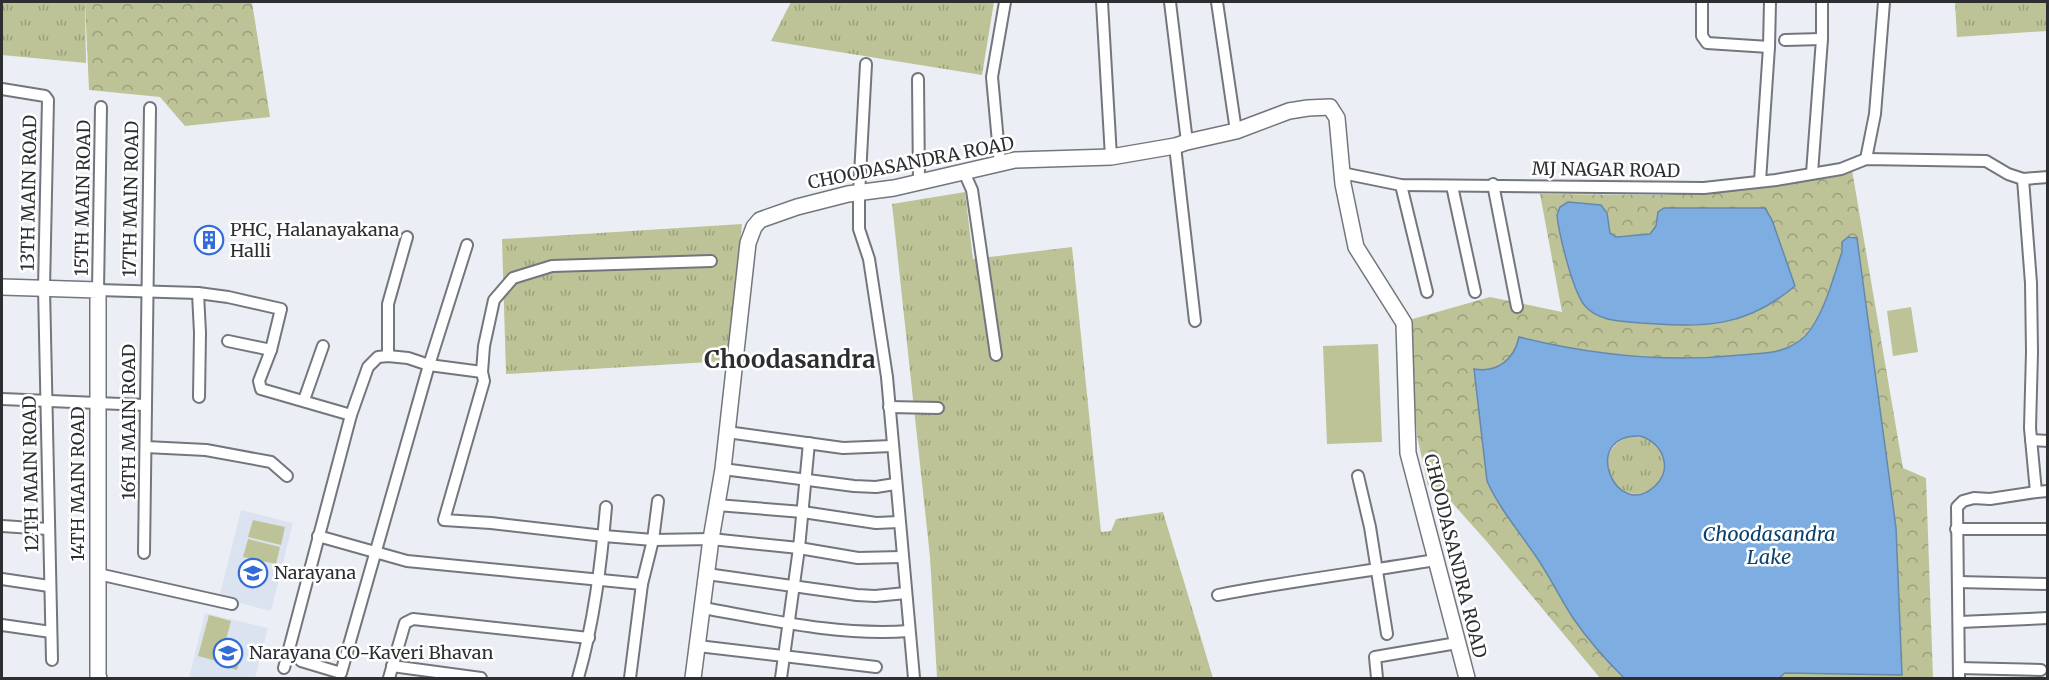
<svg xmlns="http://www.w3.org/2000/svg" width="2049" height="680" font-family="Merriweather,serif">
<defs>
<pattern id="grass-tufts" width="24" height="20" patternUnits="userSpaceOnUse" patternTransform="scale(1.5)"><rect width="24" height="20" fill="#bdc397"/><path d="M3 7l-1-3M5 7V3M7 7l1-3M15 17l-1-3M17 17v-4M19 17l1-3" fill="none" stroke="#9a9f7c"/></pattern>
<pattern id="forest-crowns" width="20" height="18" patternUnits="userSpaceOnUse" patternTransform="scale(1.5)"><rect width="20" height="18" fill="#bdc397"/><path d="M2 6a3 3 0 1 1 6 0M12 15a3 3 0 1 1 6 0" fill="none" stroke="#9a9f7c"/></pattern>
</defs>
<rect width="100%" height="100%" fill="#ebeff5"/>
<g fill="#dbe3f0">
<path d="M241,510L293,523L271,611L219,598Z"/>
<path d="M205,613L268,628L255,678H189Z"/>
</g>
<g fill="url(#grass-tufts)">
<path d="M2,2H85L86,63L2,55Z"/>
<path d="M791,2H994L982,75L771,41Z"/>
<path d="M1955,2H2047V31L1957,37Z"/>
<path d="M965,192L973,259L1072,247L1101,532L1111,531L1116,519L1163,512L1213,678H937L930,557L892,204Z"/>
<path d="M742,224L727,361L506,374L502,239Z"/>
<circle cx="1636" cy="465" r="29"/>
</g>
<g fill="url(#forest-crowns)" fill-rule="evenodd">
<path d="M85,2H252L270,117L185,126L160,97L89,90Z"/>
<path d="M1852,170L1903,468L1926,478L1933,678H1779L1785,673L1902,675L1896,528L1857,238L1851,236L1841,249L1842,252C1832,280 1823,322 1798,341C1782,354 1761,353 1742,355C1666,363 1593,355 1519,337C1514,357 1502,370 1480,370L1487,481L1497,501L1535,555L1573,618L1602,655L1624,678H1600L1488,543L1439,488L1428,486L1417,436L1409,320L1490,297L1562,312L1540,194L1663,195L1772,186ZM1603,207L1607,213L1610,233L1613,236L1648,235L1652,233L1656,226L1795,286C1744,329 1703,327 1641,323C1620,321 1600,322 1585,306C1573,292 1559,235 1557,215Z"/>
</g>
<g fill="#bdc397">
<path d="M1911,307L1918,352L1893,356L1887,311Z"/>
<path d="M1378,344L1382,442L1327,444L1323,346Z"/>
<path d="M253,520L285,527L281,545L248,537Z"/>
<path d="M248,539L280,547L276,564L243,557Z"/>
<path d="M209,615L231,621L220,662L198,656Z"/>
<path d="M228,644L243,648L237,670L222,666Z"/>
</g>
<g fill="#7eaee1" stroke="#6588ac" stroke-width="1.5" fill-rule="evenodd">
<path d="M1568,202L1601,205L1607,213L1610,233L1616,237L1650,234L1656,226L1658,212L1664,208H1765L1772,220L1795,286C1744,329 1704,327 1641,323C1620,321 1600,322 1585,306C1573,292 1559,235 1557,215L1560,207Z"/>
<path d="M1848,237L1857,238L1896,528L1902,675L1785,673L1779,678H1624C1606,660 1588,640 1573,618C1560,598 1549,575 1535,555C1518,530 1499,508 1487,481L1474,369C1497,373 1514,360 1519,337C1592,355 1666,363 1741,355C1765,353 1787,354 1805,336C1824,316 1833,278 1842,252V242ZM1640,436C1662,442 1674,468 1655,486C1616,523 1579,434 1640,436Z"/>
</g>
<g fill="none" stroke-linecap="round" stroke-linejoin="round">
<g stroke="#73767c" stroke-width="14">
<g id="street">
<path d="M1102,2L1111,157"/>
<path d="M1170,2L1187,142"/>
<path d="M1217,2L1236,131"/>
<path d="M1702,2V36L1707,43L1769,47"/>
<path d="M1785,40L1822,39"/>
<path d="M866,64L859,194V229L869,259L887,377L914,678"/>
<path d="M918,79L919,182"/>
<path d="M2,89L45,96L48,100L44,288L52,660"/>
<path d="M101,107L98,290L198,293L228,297L281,309L271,350L259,381L261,389L351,415"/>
<path d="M1175,146L1195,321"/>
<path d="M1866,159L1875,114L1884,2"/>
<path d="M1000,164L992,77L1005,2"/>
<path d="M964,172L972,190L996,355"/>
<path d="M1342,173L1401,185L1704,188L1776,180L1841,169L1866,159L1986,161L2008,174L2023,179L2048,177"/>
<path d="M1812,173L1822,39V2"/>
<path d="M2023,179L2031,283L2032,352L2030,428L2036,492"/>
<path d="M1760,181L1769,47L1770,2"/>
<path d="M1493,184L1517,307"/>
<path d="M1401,185L1427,292"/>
<path d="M1452,186L1475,292"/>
<path d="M711,261L552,266L513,278L494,300L484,346L482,372L484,381L444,520L491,523L604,536L653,540L711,539L799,548L858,558L902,557"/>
<path d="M198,293L200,333L199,397"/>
<path d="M228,341L271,350"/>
<path d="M388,356V304L407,237"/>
<path d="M2,399L145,405"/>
<path d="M304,400L323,346"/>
<path d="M889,407L938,408"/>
<path d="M727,432L843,448L892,446"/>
<path d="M2031,440L2048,441"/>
<path d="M146,447L206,450L271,462L287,476"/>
<path d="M723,469L854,486L876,487L895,484"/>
<path d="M1358,476L1370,527L1387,634"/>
<path d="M717,505L803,512L876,523L899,522"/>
<path d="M2,526L48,529"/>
<path d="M1956,529H2048"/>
<path d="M318,536L407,561L642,584"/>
<path d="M144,553L150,108"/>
<path d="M98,574L232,604"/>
<path d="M707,574L857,595L875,596L906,593"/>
<path d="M2,579L49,586"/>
<path d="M1958,582L2048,584"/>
<path d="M1218,595C1290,581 1363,572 1435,560"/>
<path d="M703,608C771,620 839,636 909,631"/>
<path d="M1960,622L2048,618"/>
<path d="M2,625L51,632"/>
<path d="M698,646L876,667"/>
<path d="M301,661L341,673L429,365L467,245"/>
<path d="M392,666L481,678"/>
<path d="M284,668L351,415L368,367L378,357L388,356L408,358L429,365L482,372"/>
<path d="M1959,668L2041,670"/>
<path d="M389,678L405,623L413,619L589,638"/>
<path d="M578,678C594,622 601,565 606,507"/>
<path d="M630,678L642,584L653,540L658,501"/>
<path d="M781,678L799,548L809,443"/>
<path d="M1377,678L1375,657L1457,643"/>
<path d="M1959,678L1957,507L1963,501L1974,498L1990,499L2036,492L2048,491"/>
</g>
</g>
<g stroke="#73767c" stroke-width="18">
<g id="secondary">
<path d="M2,287L98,290V678H99"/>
<path d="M693,678L711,539L723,469L748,243L754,227L760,220L797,207L848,194L894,188L1015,160L1111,157L1175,146L1187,142L1236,131L1289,111L1308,108L1330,107L1337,118L1343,184L1356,247L1404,323L1408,453L1467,678"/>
</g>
</g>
<use href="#street" stroke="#fff" stroke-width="10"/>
<use href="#secondary" stroke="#fff" stroke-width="15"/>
</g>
<defs>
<g id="building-ring" transform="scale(1.5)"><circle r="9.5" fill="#fff" stroke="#336bd9" stroke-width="1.5"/><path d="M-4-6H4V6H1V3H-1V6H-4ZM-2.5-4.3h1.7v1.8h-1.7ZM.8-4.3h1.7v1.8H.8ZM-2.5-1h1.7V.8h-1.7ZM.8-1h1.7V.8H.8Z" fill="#336bd9"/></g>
<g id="school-ring" transform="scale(1.5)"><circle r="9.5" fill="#fff" stroke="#336bd9" stroke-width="1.5"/><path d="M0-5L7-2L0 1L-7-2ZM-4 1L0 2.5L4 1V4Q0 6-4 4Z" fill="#336bd9"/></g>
</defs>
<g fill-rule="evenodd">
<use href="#building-ring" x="209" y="240"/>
<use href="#school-ring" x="253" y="573"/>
<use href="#school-ring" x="228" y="653"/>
</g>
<g text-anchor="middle" stroke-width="5" stroke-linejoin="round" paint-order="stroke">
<g font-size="18" fill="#2c2e30" stroke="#fff">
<text transform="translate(911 163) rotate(-11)" y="6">CHOODASANDRA ROAD</text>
<text transform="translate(1606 170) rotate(1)" y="6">MJ NAGAR ROAD</text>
<text transform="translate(29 193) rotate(-89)" y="6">13TH MAIN ROAD</text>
<text transform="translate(83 198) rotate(-89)" y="6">15TH MAIN ROAD</text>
<text transform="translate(131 199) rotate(-89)" y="6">17TH MAIN ROAD</text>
<text transform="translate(129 422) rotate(-90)" y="6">16TH MAIN ROAD</text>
<text transform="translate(31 474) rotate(-91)" y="6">12TH MAIN ROAD</text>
<text transform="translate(78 484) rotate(-90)" y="6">14TH MAIN ROAD</text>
<text transform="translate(1455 556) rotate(76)" y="6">CHOODASANDRA ROAD</text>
</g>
<g font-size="18" fill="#2c2e30" stroke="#fff" text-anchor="start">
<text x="230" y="236">PHC, Halanayakana<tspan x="230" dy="21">Halli</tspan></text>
<text x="274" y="579">Narayana</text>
<text x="249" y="659">Narayana CO-Kaveri Bhavan</text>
</g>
<g font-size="20" font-style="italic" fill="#0c406e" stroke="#fff">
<text x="1769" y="541">Choodasandra<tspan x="1769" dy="23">Lake</tspan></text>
</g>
<g font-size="24" font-weight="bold" fill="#2c2e30" stroke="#fff">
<text x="790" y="368">Choodasandra</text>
</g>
</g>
<rect width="2049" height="680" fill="none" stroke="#2c2e30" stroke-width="6"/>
</svg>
